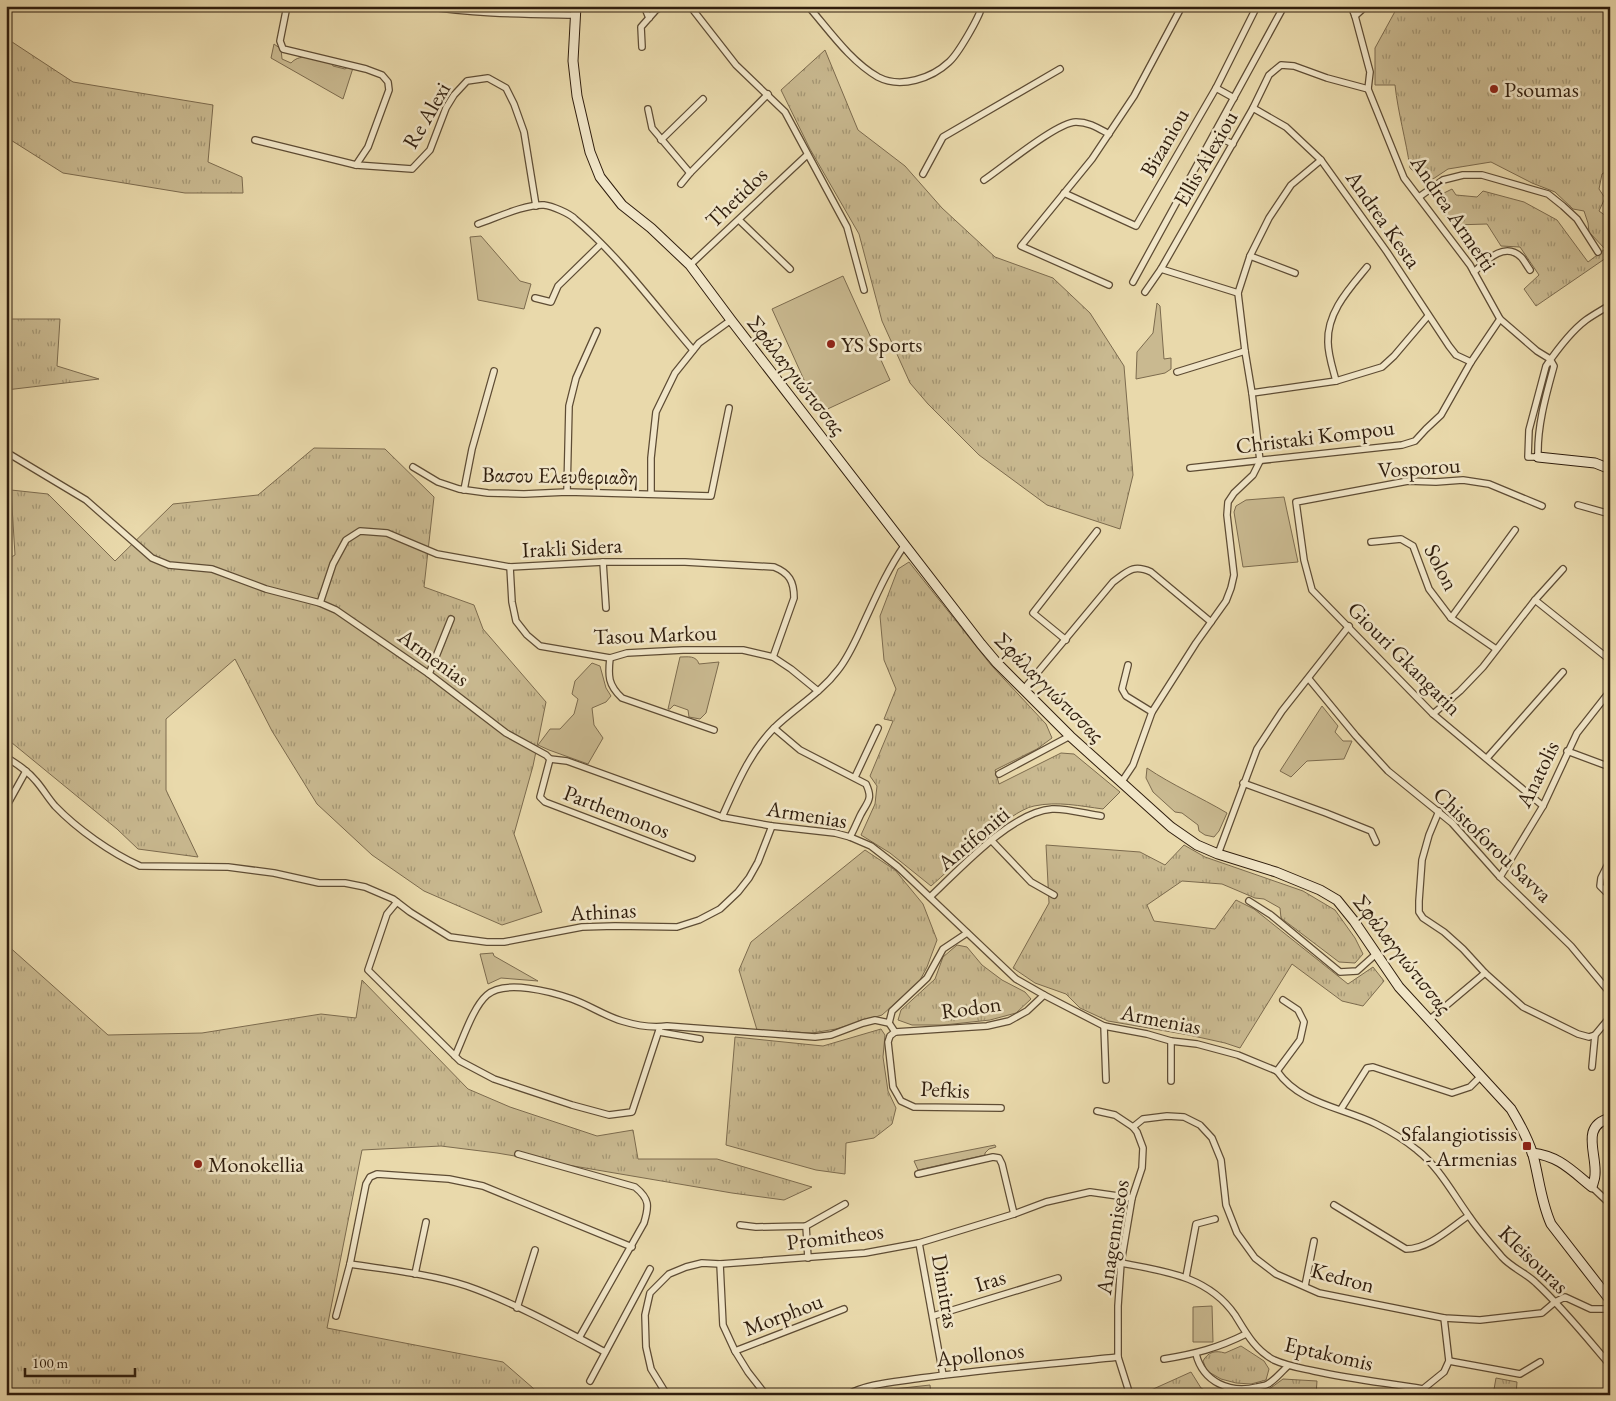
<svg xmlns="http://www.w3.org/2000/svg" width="1616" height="1401" font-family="'EB Garamond',serif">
<defs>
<pattern id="grass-tufts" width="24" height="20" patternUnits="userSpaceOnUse" patternTransform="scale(1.25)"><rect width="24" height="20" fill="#c9b990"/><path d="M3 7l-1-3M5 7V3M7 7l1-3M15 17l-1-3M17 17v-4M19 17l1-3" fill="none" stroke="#a49674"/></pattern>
</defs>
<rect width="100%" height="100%" fill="#e9d9ab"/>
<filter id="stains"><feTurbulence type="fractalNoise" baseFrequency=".004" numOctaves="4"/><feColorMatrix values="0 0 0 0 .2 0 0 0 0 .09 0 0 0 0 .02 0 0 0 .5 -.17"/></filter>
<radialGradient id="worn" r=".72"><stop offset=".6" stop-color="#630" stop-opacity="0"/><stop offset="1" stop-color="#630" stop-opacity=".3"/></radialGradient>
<g fill="url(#grass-tufts)" stroke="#7c6b4e">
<path d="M1398,6H1610V169L1602,174L1599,189L1605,198L1599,211L1610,219V263L1606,258L1536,306L1524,289L1539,275L1520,247L1501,246L1487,224L1454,225L1438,206L1442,194L1452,189L1456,195L1477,197L1483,191L1524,202L1557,220L1588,262L1605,249L1589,232L1588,223L1584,211L1573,209L1555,192L1532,183L1491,162L1448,169L1427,183L1410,168C1406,140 1398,113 1395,85H1375V48Z"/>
<path d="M6,38L73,82L213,105L208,162L242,177L243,193H185L63,173L6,137Z"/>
<path d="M825,50L858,130L905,166L942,208L995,257L1053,278L1090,313L1124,366L1133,475L1120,529L1047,505L979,455L928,404L910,383L882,321L859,234L810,149L781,90Z"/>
<path d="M6,319H60L57,366L99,379L6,390Z"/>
<path d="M314,448L385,449L434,497L424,587L474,605L483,629L546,702L533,766L514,834L542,912L502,925L424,891L372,855L317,804L272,731L235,659L166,719V790L198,857L138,849L117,829L6,738V560L15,555L11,490L48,494L115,561L173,504L258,495Z"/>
<path d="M909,562L991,665L1046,724L1052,738L1037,749L995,770L999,784L1061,753L1074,754L1120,792L1103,809C1080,806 1058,801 1034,806C1008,811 953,867 931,886L890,853L861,835L875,804L877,786L870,776L893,721L884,719L896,689L884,660L880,616L898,569Z"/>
<path d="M1046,845L1140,852L1165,865L1184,845L1205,857L1303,891L1335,910L1355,938L1363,954L1355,963L1339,962L1281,918L1280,908L1264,899L1255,898L1222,884L1182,881L1147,905L1154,921L1215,929L1236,900L1254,909L1348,984L1373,967L1384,981L1363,1006L1342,1001L1292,964L1240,1048L1225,1043L1189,1035L1108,1021L1080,1008L1066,994L1035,983L1013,968L1049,903Z"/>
<path d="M865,850L895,870L923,904L937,940L927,967L919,982L882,1015L836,1029L812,1033L757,1030L739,970L751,942Z"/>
<path d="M6,944L108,1035L202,1033L321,1014L356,1018L362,980L468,1089L510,1107L597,1136L633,1130L638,1159H717L812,1187L784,1200L732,1193L497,1153L441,1146L362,1150L327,1328L503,1362L541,1395H6Z"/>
<path d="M957,945L967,947L982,965L1002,980L1025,992L1031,999L1016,1013L990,1020L944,1025H912L898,1020L901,1010L935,979L943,957Z"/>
<path d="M881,1029L885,1035L883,1057L888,1091L896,1108L892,1124L874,1138L846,1143L845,1174L816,1170L726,1145L735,1037L823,1046Z"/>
<path d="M1241,1346L1264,1361L1269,1369L1266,1380L1251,1384L1236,1383L1221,1379L1207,1371L1203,1361C1208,1352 1215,1350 1225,1353Z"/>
<path d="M1191,1372L1201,1388L1214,1395H1140Z"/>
<path d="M1496,1378L1517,1382L1516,1395H1493Z"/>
<path d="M1283,1379L1317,1381L1316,1395H1261Z"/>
<path d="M930,1385L931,1395H864L876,1391Z"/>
</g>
<g fill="#c9b990" stroke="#7c6b4e">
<path d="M274,44L281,49L282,59L291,63C301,52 317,59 331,62L333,66L345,69L348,67L353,68L343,99L271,58Z"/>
<path d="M481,236L520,281L531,284L524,309L478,300L470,237Z"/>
<path d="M843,276L890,380L819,413L772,309Z"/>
<path d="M1157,303L1160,306L1164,359L1171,358V369L1165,373L1136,379L1137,352L1153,333Z"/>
<path d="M1284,497L1298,562L1243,567L1234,512L1236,506L1246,500Z"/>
<path d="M680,657C688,657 696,655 699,664L719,662L706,713L700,719L689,717L688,710L674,705L670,709H668Z"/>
<path d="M592,663L600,666L606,688L611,696L606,702L592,708L594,725L603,738L588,764L549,750L538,745L550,729H560L574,714L578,699L572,694L575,681Z"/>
<path d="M1322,706L1338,726L1335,732L1343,741H1352L1344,759L1307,761L1291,777L1280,771Z"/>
<path d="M1147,768C1172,785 1200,797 1227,813L1219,831L1214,837L1205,835L1199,831L1198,825L1182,813L1175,812L1153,792L1146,778Z"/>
<path d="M493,953L494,956L538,981L501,978L488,984L480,954Z"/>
<path d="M995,1145L996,1147L989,1149L985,1153V1155L918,1170L914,1161Z"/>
<path d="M1212,1306L1213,1342H1193V1307Z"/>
</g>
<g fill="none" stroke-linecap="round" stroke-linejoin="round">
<g stroke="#5e4c34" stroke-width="8">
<g id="street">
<path d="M287,6L280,41L283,49L366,69L382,75L388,82L389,90L368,147L356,165"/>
<path d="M425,6C474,14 525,14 575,15"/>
<path d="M644,6L649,18"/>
<path d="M690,6L736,65L785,112L847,227L864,290"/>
<path d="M808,6C829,30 850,61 878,77C901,89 932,78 949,62C958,54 979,18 982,6"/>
<path d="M1351,6L1355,16L1370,72L1368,89L1404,178L1470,265L1500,319L1537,351L1550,359L1554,366C1546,395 1537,426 1538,457H1528L1529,430L1546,366C1557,350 1570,332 1586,320C1593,315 1602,310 1610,305"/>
<path d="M1355,16L1366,6"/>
<path d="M642,47L641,27L656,10L663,6"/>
<path d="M1216,88L1234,98"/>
<path d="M1253,108L1286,127L1321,160L1387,252L1449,346L1456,355L1471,362"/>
<path d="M648,109L652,128L690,173"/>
<path d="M1214,135L1233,144"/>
<path d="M255,140L356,165L412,169L430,150L446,108L454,95L467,81L488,78L506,88L514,104L524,132L536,206"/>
<path d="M661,140L703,99"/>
<path d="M923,174L943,137L1060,69"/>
<path d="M984,180C1002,168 1057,122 1076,122C1089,122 1098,128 1109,134"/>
<path d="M681,184L690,173L768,94"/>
<path d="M1064,193L1136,226L1216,88L1257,6"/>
<path d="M1419,197L1443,180L1463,175H1482L1548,194L1563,206L1577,219L1598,252"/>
<path d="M739,220L790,269"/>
<path d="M478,224C496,218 525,204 544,205C552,206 569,213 575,219C618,255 656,307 693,350"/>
<path d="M1250,256L1295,273"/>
<path d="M690,265L807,155"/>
<path d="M1161,269L1238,293"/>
<path d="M1474,272C1486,261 1504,241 1521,257C1524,260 1527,266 1530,270"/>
<path d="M1133,282L1284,6"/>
<path d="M1109,285L1021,246L1092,159L1134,96L1182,6"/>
<path d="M1145,292L1161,269L1253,108L1269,75L1281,65L1294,66L1327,78L1368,89"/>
<path d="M535,298L551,302L558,286L601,244"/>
<path d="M1177,372L1245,351"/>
<path d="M1336,381C1333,369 1328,355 1328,342C1327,312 1349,289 1367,267"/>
<path d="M1252,393L1336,381L1382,367L1394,356L1428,316"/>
<path d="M6,452L86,500L152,558L169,565L212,569L266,589L320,603L336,610L429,674L506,733L546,755L550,759L567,761L722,817L772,826L835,833L850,837L871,846L898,867L1016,979L1044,995L1104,1026L1147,1034L1171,1041L1197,1044L1238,1055L1277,1071"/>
<path d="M413,467L438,482L459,489L488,493L524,494L567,492L711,496L729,408"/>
<path d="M1190,468L1402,445L1415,441L1426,429L1441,415L1471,362L1500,319"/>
<path d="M464,490L472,449L494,371"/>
<path d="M567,492L569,406L576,378L597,331"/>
<path d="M651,494V458L656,412L675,373L699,343L731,320"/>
<path d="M1578,505L1610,514"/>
<path d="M1542,506L1489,484L1463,480L1436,482L1408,481L1296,502L1304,560L1312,590L1433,714L1543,806"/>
<path d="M1371,542L1401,539L1413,546L1429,589L1451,618L1496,649"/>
<path d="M603,562L606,608"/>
<path d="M510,567L512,602L516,621L527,635L540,646L610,658L627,653L683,650H743L773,657L791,669L818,691"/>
<path d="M1535,600L1610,660"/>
<path d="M320,603L333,564L346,540L360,531L387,533L437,554L510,567L603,562H685L774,567C789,573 794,581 794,598L773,657"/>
<path d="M1451,618L1515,530"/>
<path d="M1066,640L1033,613L1097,531"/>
<path d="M610,658C608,676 608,685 622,698L714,730"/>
<path d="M1128,665L1122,689L1126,696L1152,712"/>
<path d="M429,674L451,619"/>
<path d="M1309,679L1356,736L1388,771L1452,823L1500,877L1571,946L1610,993"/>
<path d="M1023,690L1113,582C1128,571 1133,564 1151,572L1211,622"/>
<path d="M1433,714L1460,691L1483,667L1535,600L1563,569"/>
<path d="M774,728L800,750L866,784C873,799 868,801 861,814C857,822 854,830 850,837"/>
<path d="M1567,751L1610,767"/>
<path d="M6,757C17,764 28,771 36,781C43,789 48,798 55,806C77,829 111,853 140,866L228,867L274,873L319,883H345L365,887L393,899L410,912L450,937L487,942H504L582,927L615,926L677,927L699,920L720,909L738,892L749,878L758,862L772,826"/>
<path d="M1487,758L1563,672"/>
<path d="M550,759L540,797L545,802L692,858"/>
<path d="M999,774L1070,736"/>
<path d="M855,777L878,728"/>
<path d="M1121,783L1133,765L1152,712L1196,643L1226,601L1231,588L1234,575L1227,515L1228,502L1234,493L1253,475L1260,461L1252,393L1245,351L1238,293L1250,256L1269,218L1291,185L1321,160"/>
<path d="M1243,783L1326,813L1371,831L1376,842"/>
<path d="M6,807L26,771"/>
<path d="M1439,811L1429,835L1422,860L1419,901V912L1423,918L1444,932L1463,949L1485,973L1523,1007L1578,1034L1589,1037L1595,1035L1610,1017"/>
<path d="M722,817C736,786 749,754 773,729C794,708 820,694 838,670C850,655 857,637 865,620C877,594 888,569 904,546"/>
<path d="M991,840L1031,882L1054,895"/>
<path d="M1218,854L1257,749L1282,711L1349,626"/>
<path d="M1610,860L1601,878L1600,886L1610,896"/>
<path d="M1500,877L1543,806L1577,733L1610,691"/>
<path d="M930,897C959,870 1011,812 1052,809C1065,808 1087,814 1101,816"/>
<path d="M1249,901L1271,915L1340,972L1357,971L1376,954"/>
<path d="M397,902L387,914L368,970L460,1061L494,1079L572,1105L609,1115L632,1112L660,1027"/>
<path d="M1429,1020L1485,973"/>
<path d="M889,1023L892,1011L927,978L943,949L967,933"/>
<path d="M1104,1026L1106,1080"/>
<path d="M659,1032L700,1039"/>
<path d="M895,1032L890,1036L888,1042L893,1087L901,1101L914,1107L1001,1108"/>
<path d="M895,1032L987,1026L1009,1021L1027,1011L1044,995"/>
<path d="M1171,1041V1081"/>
<path d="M455,1056C463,1039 473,1007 487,995C505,979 552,992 572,999C589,1005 605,1016 622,1021C635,1025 653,1028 667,1026L815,1037L831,1035L863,1023L875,1020L889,1023L895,1032"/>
<path d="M1592,1067L1595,1035"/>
<path d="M1277,1071C1300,1104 1341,1107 1376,1124C1390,1131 1405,1140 1417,1150C1439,1167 1453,1194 1469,1216C1479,1231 1491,1244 1502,1257C1512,1268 1526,1273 1536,1283C1563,1308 1586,1337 1610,1365"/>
<path d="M1277,1071L1300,1040L1304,1022L1298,1010L1283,1000"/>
<path d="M1341,1109L1367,1068L1373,1067L1452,1093L1470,1087L1481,1076"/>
<path d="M1097,1111L1115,1115L1133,1127L1137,1132L1143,1148L1142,1168L1132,1198L1121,1263L1118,1306V1357L1130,1395"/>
<path d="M1133,1127L1143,1119L1167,1116L1184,1117L1200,1125L1212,1138L1221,1160L1226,1205L1237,1233L1255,1258L1276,1274L1319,1293L1444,1318L1480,1320L1542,1313L1555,1302L1565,1297L1591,1309H1610"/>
<path d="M518,1154L635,1187C650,1199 649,1206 644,1223L579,1338"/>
<path d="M918,1174L993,1157L999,1158L1002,1164L1014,1214"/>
<path d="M1592,1187L1610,1204"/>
<path d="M1334,1205L1406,1249C1429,1249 1450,1228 1468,1216"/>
<path d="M740,1225L756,1227L806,1226L845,1204"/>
<path d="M806,1226L808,1258"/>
<path d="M919,1243L943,1375"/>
<path d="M1121,1263C1164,1271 1208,1276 1235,1315C1246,1333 1255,1350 1274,1360C1287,1366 1301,1368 1314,1371C1350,1379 1387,1383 1423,1389L1444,1372L1449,1361L1444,1318"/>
<path d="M350,1264C389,1270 430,1274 467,1286C513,1302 562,1329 605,1352"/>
<path d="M720,1264L723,1325L735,1351L748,1372L766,1395"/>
<path d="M415,1274L426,1222"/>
<path d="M1186,1277L1196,1224L1215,1219"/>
<path d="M1305,1286L1314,1241"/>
<path d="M517,1308L535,1250"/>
<path d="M336,1316L350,1264L366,1184L370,1177L377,1174L449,1179L483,1186L632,1247"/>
<path d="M933,1316L1058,1278"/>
<path d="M735,1351L844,1309"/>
<path d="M1196,1354C1203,1382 1230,1394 1257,1387C1260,1386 1265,1386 1268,1384C1275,1380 1282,1371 1288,1366"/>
<path d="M1164,1359C1195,1354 1218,1348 1246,1334"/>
<path d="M1449,1361L1520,1374L1540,1362"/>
<path d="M590,1381L650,1269"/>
<path d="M667,1395L651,1369L646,1347L645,1315L650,1293L669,1274L686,1267L702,1263L720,1264L865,1253L919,1243L1014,1214L1046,1202L1090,1192L1132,1198"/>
<path d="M847,1395C868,1383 897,1382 921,1378C986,1369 1053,1364 1118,1357"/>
</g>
</g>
<g stroke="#2f1d0d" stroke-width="11">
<g id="secondary">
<path d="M576,6L573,61L577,96L590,152L600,177L622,205L651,228L690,265L731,320L981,644L997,663L1070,736L1171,827L1197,845L1218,854L1276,872L1320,890L1337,900L1354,921L1399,987L1511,1109C1520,1124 1528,1139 1533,1155C1539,1178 1541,1202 1551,1224L1610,1300"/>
<path d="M1538,457L1595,463L1610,469"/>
<path d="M1532,1153C1559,1156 1571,1170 1592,1187C1593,1183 1595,1179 1595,1175C1597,1153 1580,1126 1610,1118"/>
</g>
</g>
<use href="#street" stroke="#f1e6c8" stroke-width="5.5"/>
<use href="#secondary" stroke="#f1e6c8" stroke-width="9"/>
</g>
<g fill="#8f2418" stroke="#f1e6c8" stroke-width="2">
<circle cx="1494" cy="89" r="5"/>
<circle cx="831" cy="344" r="5"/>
<rect x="1522" y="1141" width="10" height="10" rx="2.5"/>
<circle cx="198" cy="1164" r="5"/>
</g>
<g text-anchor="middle" stroke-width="5" stroke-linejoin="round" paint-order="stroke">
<g font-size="22" fill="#2f1d0d" stroke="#f1e6c8" text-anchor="start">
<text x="1504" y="97">Psoumas</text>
<text x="841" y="352">YS Sports</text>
<text x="1517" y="1141" text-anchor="end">Sfalangiotissis<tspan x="1517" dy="25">- Armenias</tspan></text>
<text x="208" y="1172">Monokellia</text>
</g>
<g font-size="22" fill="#2f1d0d" stroke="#f1e6c8">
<text transform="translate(426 115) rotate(-60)" y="8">Re Alexi</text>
<text transform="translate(1164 142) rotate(-60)" y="8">Bizaniou</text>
<text transform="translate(1205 158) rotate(-60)" y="8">Ellis Alexiou</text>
<text transform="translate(736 197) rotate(-44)" y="8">Thetidos</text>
<text transform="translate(1454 213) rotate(56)" y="8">Andrea Armefti</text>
<text transform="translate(1384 219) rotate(55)" y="8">Andrea Kesta</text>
<text transform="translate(797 375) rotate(52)" y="8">Σφάλαγγιώτισσας</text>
<text transform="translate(1315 436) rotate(-7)" y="8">Christaki Kompou</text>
<text transform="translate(1419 467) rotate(-4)" y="8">Vosporou</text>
<text transform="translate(560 475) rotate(1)" y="8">Βασου Ελευθεριαδη</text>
<text transform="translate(572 547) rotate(-3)" y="8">Irakli Sidera</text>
<text transform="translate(1442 567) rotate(63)" y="8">Solon</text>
<text transform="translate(655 634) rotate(-2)" y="8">Tasou Markou</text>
<text transform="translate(434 657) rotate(36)" y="8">Armenias</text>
<text transform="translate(1405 658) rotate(45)" y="8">Giouri Gkangarin</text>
<text transform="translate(1050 687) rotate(45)" y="8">Σφάλαγγιώτισσας</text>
<text transform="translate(1537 774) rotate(-64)" y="8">Anatolis</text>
<text transform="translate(617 811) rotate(21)" y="8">Parthemonos</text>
<text transform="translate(807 814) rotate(9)" y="8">Armenias</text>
<text transform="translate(973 838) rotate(-40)" y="8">Antifoniti</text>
<text transform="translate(1493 844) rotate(44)" y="8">Chistoforou Savva</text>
<text transform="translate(603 911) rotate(-3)" y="8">Athinas</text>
<text transform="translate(1403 954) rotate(52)" y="8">Σφάλαγγιώτισσας</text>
<text transform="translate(971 1007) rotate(-8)" y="8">Rodon</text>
<text transform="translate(1161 1019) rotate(11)" y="8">Armenias</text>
<text transform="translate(945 1089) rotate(3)" y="8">Pefkis</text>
<text transform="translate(835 1236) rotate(-7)" y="8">Promitheos</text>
<text transform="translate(1112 1237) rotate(-81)" y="8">Anagenniseos</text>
<text transform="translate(1534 1259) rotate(44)" y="8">Kleisouras</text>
<text transform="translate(1343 1277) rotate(15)" y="8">Kedron</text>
<text transform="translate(990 1280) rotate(-17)" y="8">Iras</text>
<text transform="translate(946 1291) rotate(80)" y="8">Dimitras</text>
<text transform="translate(783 1314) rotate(-21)" y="8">Morphou</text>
<text transform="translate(1329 1353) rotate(13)" y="8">Eptakomis</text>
<text transform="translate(980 1354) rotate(-6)" y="8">Apollonos</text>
</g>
</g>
<rect width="1616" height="1401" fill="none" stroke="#e9d9ab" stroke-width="25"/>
<rect x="8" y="8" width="1601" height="1386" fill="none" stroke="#2f1d0d" stroke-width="2.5"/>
<rect x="12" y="12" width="1591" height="1376" fill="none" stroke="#2f1d0d"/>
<path d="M25 1368v8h110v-8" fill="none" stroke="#2f1d0d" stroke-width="2.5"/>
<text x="32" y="1368" font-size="15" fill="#2f1d0d" stroke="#f1e6c8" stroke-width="4" paint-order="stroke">100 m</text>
<rect width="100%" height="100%" filter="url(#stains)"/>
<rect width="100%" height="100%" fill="url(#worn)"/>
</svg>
